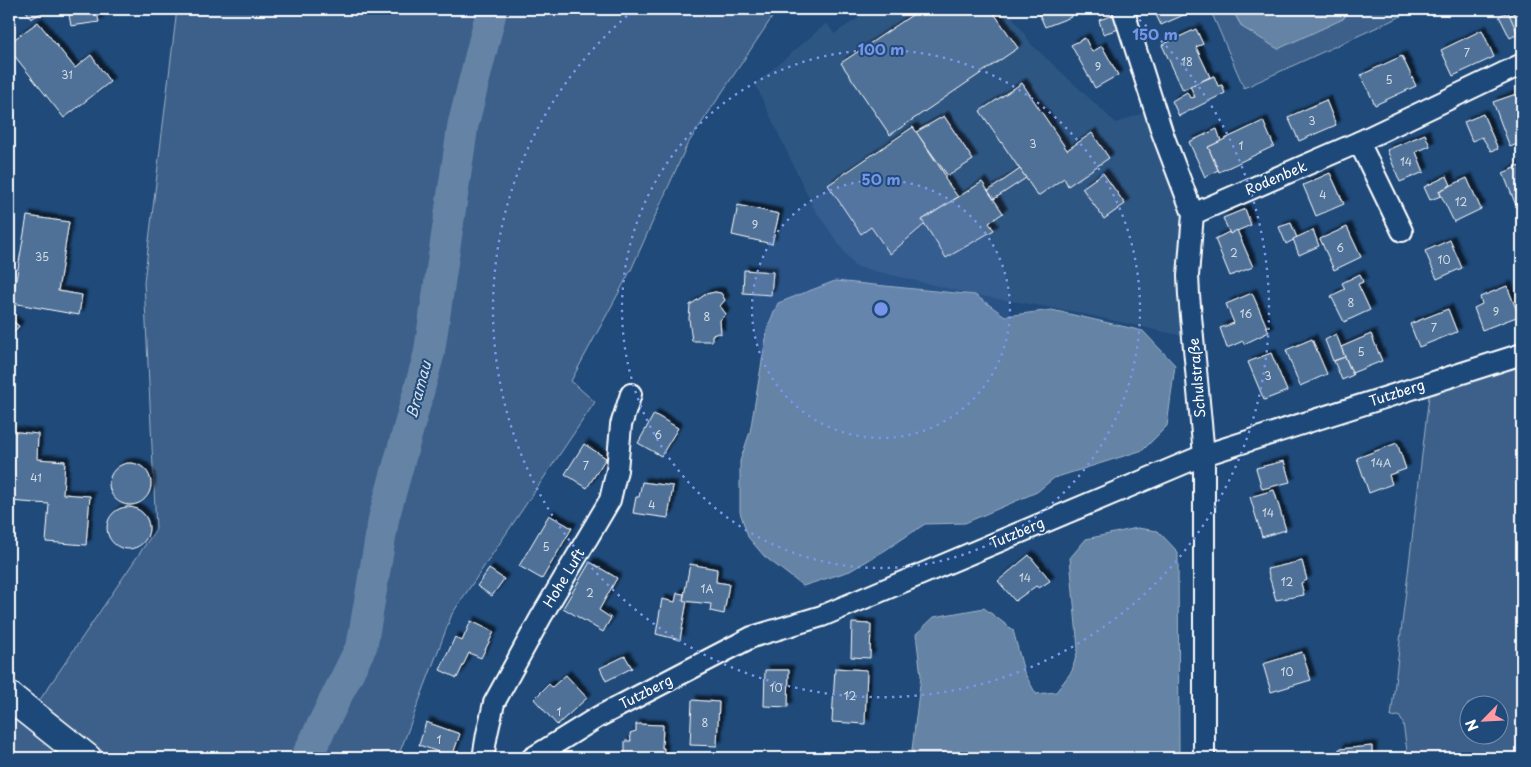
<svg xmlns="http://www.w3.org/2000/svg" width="1531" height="767" font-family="'Playpen Sans',sans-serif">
<defs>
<filter id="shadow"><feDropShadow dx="4.5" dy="-4.5" stdDeviation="1" flood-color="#0009"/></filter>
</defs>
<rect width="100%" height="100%" fill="#1f4a7a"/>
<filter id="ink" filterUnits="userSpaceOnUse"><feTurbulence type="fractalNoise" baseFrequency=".02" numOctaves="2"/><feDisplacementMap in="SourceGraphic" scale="10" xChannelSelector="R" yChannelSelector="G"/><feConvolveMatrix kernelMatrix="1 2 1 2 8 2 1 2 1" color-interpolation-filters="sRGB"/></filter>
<g filter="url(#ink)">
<path fill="#2e5683" d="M872,9H1007L1032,45L1116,123L1151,110L1189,213L1191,338L1071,311L975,295L854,266L813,207L755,84L827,23L834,34Z"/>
<g fill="#3c618b" stroke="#9eb0c5" fill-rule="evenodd">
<path d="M177,9H790L773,16L687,145L631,270L571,381L595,402L452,614L401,749L396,758H111L39,701L156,529L144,282Z"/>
<path d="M1210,9H1232L1242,27L1343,19L1350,9H1417L1244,88Z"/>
<path d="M1522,358V758H1408L1403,723L1399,716L1391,717L1430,387ZM1468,704H1498V734H1468Z"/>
<path d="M12,715L66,758H9V719Z"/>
</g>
<g fill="#6583a4" stroke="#a3b5c8">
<path d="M1232,9H1350L1343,19L1278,49L1242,27Z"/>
<path d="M835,281L975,295L1005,316L1052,310L1143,331L1175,365L1167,426L1143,450L1054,478L1037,492L965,523L925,524L884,551L850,571L803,586L764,556L748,537L740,512V461L750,432L768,326L778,303Z"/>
<path d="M1137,528L1158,531L1178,552L1179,758H911L921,676L916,634L934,617L984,608L1013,630L1024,672L1036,694L1056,692L1072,671L1078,649L1070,558L1086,539Z"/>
</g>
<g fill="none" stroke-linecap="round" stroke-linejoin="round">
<path stroke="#6583a4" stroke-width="31" d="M306,758L362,645L384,517L429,354L463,125L492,9"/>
</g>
<g fill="#507197" stroke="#fff" filter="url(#shadow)">
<path d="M25,9H48L31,19Z"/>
<path d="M68,9H96L99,22L71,26Z"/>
<path d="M921,9H991L1018,48L890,135L841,63Z"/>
<path d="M1037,9H1068L1071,17L1045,27Z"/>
<path d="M1153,9H1184L1186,14L1161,25Z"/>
<path d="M1522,9V39L1520,40L1509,16Z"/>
<path d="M1508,12L1518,34L1510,38L1499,16Z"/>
<path d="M1114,15L1119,29L1103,34L1099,20Z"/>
<path d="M38,22L75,68L91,55L110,82L64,118L9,49V43Z"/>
<path d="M1196,29L1203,44L1196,47L1210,77L1183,90L1162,45Z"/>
<path d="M1482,30L1494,57L1453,76L1441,50Z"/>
<path d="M1085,38L1092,52L1102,46L1118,75L1095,88L1071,45Z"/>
<path d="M1402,56L1416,86L1375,105L1361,75Z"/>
<path d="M1214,76L1218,86L1222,85L1225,93L1179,116L1172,101L1187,92L1190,98L1195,97L1190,86Z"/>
<path d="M1022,83L1067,150L1092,133L1109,158L1068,186L1064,178L1038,196L980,111Z"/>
<path d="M1516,94L1522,111V142L1510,147L1493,102Z"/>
<path d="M1326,100L1336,125L1299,141L1288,117Z"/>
<path d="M1483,114L1498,149L1491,151L1482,137L1472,141L1464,122Z"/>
<path d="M944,116L973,160L948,176L916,132Z"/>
<path d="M1263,121L1274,146L1219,172L1208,147Z"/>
<path d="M913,127L945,175V179L958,197L922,220L925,224L890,254L871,227L861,234L828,185Z"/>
<path d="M1217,129L1221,141L1208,147L1218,170L1205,177L1189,142Z"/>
<path d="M1425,134L1430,146L1416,152L1424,172L1400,182L1387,150Z"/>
<path d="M1522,165V206L1517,208L1503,173Z"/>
<path d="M1020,169L1026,178L994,199L988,191Z"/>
<path d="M1103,173L1125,204L1104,219L1082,188Z"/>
<path d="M1330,173L1344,204L1316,216L1303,185Z"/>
<path d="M1447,176L1451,185L1439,191L1441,196L1430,200L1424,187Z"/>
<path d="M1467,178L1481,209L1454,222L1439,191Z"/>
<path d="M982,182L1003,213L989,223L994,230L946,258L922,220Z"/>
<path d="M738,205L779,214L772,244L732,235Z"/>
<path d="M1245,209L1251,225L1230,234L1223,218Z"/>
<path d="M27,216L69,222L58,291L82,295L79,315L12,303Z"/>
<path d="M1291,223L1297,238L1286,244L1279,227Z"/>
<path d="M1347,227L1361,257L1334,270L1320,239Z"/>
<path d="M1237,230L1253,267L1230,276L1215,239L1229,232L1230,234Z"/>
<path d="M1313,230L1319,246L1299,255L1293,239Z"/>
<path d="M1450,240L1462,268L1437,279L1425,251Z"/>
<path d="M744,270L773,272L771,295L743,293Z"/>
<path d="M1360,274L1363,282L1358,284L1370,310L1344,322L1331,296L1345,289L1342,283Z"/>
<path d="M1507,286L1519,316L1482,330L1474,308L1482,304L1480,297Z"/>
<path d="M715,292L721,293L725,300L720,306L726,314L720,320L721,334L719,333L712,335V341H692L689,319L690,305L706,294Z"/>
<path d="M1252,293L1269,332L1244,344L1243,341L1227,348L1220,328L1234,323L1226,304Z"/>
<path d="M1448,309L1457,332L1419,347L1410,324Z"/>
<path d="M9,318L19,326L9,339Z"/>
<path d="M1336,334L1345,357L1333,361L1325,340Z"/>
<path d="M1371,334L1382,361L1352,373L1341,347Z"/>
<path d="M1312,339L1327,374L1300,386L1286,350Z"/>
<path d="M1271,353L1287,391L1264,400L1248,362Z"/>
<path d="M1345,357L1353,375L1342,380L1334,361Z"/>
<path d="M654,414L678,428L661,456L638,443Z"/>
<path d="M9,431L38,434L37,459L65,461L63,494L90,496L86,545L46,542L49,504L9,501Z"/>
<path d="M1397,443L1406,469L1389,475L1392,484L1369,493L1357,458Z"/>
<path d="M584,444L606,458L587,488L565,474Z"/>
<path d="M1284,461L1290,482L1262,489L1256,468Z"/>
<circle cx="130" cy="484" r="21"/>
<path d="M642,482L673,486L668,518L633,513L636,497H639Z"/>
<path d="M1274,490L1286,530L1262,537L1250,497Z"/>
<circle cx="128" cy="528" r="21"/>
<path d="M549,515L572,528L542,579L519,566Z"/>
<path d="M1029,555L1046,575L1050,581L1039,588L1036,586L1015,601L998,581Z"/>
<path d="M1302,561L1307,580L1301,583L1304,595L1276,600L1267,569Z"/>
<path d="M590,562L617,578L599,610L611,618L603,632L563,608Z"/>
<path d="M690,564L717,569L716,582L729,584L724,614L710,611L711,604L683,601Z"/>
<path d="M489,569L504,579L492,596L477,586Z"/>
<path d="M677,593L684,594L683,601H687L680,640L656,634L662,599L675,602Z"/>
<path d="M471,621L494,632L481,658L469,653L457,678L440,670L455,637L462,641Z"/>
<path d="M852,623L871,624L870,658L851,657Z"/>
<path d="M1302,652L1311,680L1271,692L1263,664Z"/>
<path d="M625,656L632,668L606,681L600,668Z"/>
<path d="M835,668L867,670L865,724L832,722Z"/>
<path d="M765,670H789L788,707L764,706Z"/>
<path d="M566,675L587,698L557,725L534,699L549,684L552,687Z"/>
<path d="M692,700L719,702L717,746L690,745Z"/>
<path d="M426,722L460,734L452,757L419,745Z"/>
<path d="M636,724L663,725L662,748H664L663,758H625V741H631L630,733L636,731Z"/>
<path d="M1372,746V758H1340L1339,749Z"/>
</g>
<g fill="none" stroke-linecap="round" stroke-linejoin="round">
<g stroke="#fff" stroke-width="24">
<g id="street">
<path d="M1123,9L1162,132L1193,214L1188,276L1189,295L1204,455V758"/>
<path d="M1359,142L1402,231"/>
<path d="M1193,214L1359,142L1522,64"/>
<path d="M483,758L487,734L494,703L541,617L610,500L617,470L621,425L631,394"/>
<path d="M532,758L598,717L752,637L822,616L1204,455L1522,354"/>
</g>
</g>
<g stroke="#fff" stroke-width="31">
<path id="secondary" d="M9,696L87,758"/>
</g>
<use href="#street" stroke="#1f4a7a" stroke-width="20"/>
<use href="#secondary" stroke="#1f4a7a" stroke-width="28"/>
</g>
</g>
<circle cx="881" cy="309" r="129" fill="#7795e8" fill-opacity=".12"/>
<g fill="none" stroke="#7795e8" stroke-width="2.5" stroke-dasharray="2.5 5">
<circle cx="881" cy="309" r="129"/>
<circle cx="881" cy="309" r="259"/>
<path d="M1128 10A388 388 0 1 1 634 10"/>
</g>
<g text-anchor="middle" stroke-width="4" stroke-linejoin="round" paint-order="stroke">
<g font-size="11" fill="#d3dce5">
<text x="1467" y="57">7</text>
<text x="1187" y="66">18</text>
<text x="1098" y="71">9</text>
<text x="67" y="79">31</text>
<text x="1389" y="84">5</text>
<text x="1312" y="125">3</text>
<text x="1033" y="148">3</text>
<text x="1241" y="150">1</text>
<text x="1406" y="166">14</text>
<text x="1323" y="199">4</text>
<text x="1461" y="206">12</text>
<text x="755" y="229">9</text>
<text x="1340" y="252">6</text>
<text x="1234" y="257">2</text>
<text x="42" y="261">35</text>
<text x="1444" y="264">10</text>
<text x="1351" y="307">8</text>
<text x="1496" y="316">9</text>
<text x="1246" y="318">16</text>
<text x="707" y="321">8</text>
<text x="1434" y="332">7</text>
<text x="1361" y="356">5</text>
<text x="1268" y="380">3</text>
<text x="658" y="439">6</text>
<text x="1381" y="467">14A</text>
<text x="586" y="470">7</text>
<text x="36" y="482">41</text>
<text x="652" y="509">4</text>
<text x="1268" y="517">14</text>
<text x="546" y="551">5</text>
<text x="1025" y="582">14</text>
<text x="1287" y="586">12</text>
<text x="707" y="593">1A</text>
<text x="590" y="597">2</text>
<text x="1287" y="676">10</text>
<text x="776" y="692">10</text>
<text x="850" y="700">12</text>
<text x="559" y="716">1</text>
<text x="705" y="727">8</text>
<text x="439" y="744">1</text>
</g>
<g font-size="14" fill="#fff" stroke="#1f4a7a">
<text transform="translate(1276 178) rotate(-23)" y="5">Rodenbek</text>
<text transform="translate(1197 378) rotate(-95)" y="5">Schulstraße</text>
<text transform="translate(1397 393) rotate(-18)" y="5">Tutzberg</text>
<text transform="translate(1017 533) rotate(-23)" y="5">Tutzberg</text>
<text transform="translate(564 578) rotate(-59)" y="5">Hohe Luft</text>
<text transform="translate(646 692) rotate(-27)" y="5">Tutzberg</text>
</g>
<g font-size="15" font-style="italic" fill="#d8e0e8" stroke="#1f4a7a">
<text transform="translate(419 390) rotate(-75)" y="5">Bramau</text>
</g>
</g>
<circle cx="881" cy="309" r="8" fill="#7795e8" stroke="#1f4a7a" stroke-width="2.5"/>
<g font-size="15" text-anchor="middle" font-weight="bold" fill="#7795e8" stroke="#1f4a7a" stroke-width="4" stroke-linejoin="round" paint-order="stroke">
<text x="1155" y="40">150 m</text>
<text x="881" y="55">100 m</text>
<text x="881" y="185">50 m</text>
</g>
<rect width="1531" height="767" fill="none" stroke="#1f4a7a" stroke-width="30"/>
<rect x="15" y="15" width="1501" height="737" fill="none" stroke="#fff" stroke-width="2" filter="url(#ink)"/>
<g transform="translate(1484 720) rotate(246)"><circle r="24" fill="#1f4a7a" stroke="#7992af"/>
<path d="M0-4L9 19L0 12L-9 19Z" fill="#ff9aa2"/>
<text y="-8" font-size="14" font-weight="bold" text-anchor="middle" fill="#ffffff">N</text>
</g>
</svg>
